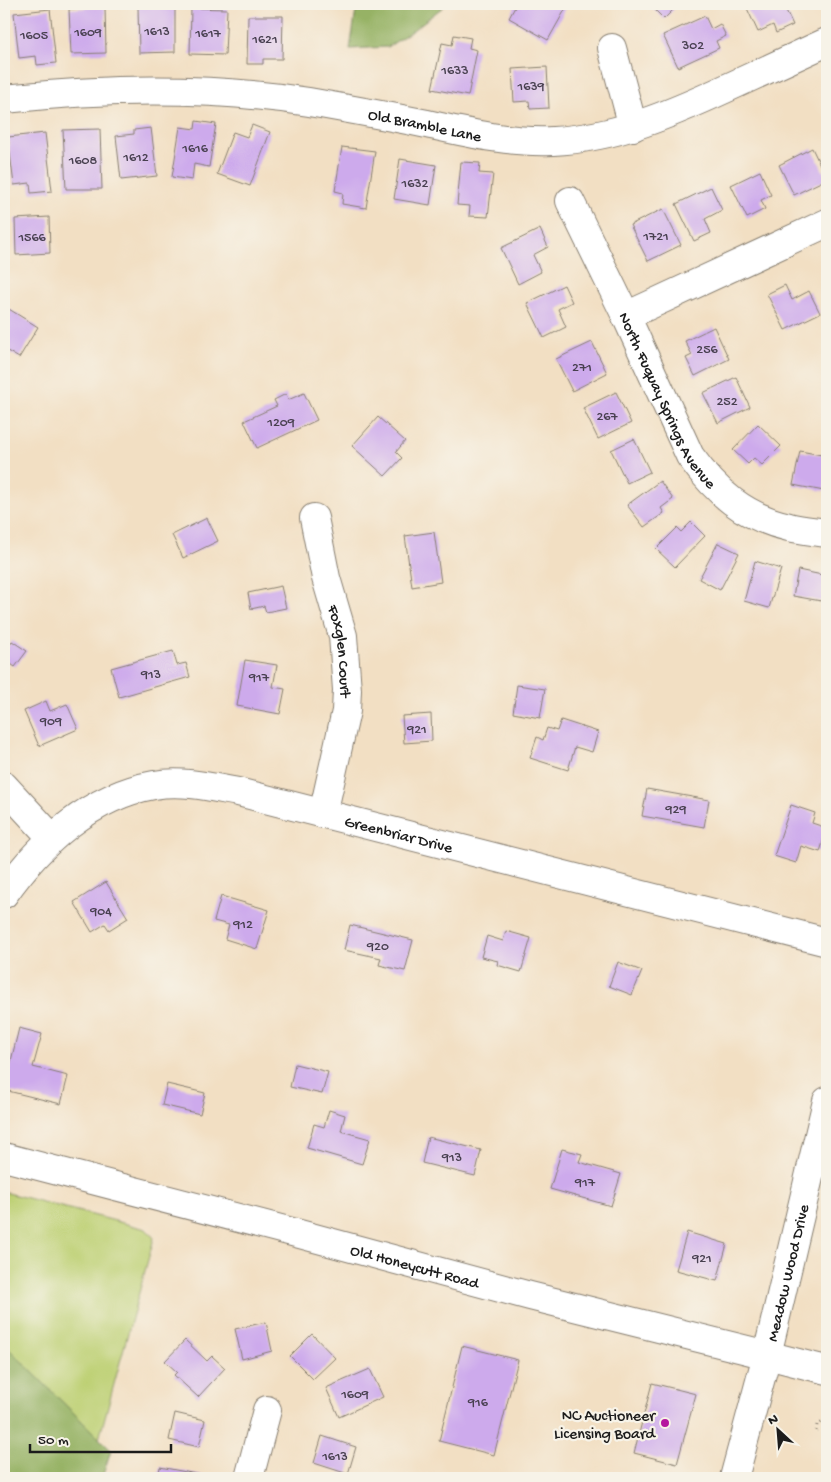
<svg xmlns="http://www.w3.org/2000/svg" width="831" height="1482" font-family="'Gochi Hand',sans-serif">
<rect width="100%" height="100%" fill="#f7f3e8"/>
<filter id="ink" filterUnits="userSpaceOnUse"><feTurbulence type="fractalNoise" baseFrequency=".02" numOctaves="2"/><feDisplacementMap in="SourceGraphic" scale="10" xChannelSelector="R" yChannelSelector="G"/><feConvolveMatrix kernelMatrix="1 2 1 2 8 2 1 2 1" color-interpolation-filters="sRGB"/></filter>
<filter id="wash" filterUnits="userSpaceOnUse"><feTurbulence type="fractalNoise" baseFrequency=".0096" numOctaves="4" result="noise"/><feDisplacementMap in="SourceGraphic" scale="20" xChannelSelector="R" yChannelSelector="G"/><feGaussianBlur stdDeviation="1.12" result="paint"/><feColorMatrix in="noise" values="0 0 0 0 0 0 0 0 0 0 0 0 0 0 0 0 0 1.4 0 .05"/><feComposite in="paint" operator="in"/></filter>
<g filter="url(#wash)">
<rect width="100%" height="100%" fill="#f2dfc3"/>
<path fill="#bdd073" stroke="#6c7648" d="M4,1192L146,1229L154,1238L99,1439L4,1344Z"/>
<g fill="#96b265" stroke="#596740">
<path d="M357,4H447L413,30L388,47L350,49Z"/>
<path d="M4,1344L111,1450L102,1478H4Z"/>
</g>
<g id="blocks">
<g fill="#cdaaec">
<path d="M508,4H558L566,8L548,40L509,18L515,7Z"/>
<path d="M655,4H679L664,19L652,7Z"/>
<path d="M745,4H783L793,25L776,33L773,25L758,32Z"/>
<path d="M175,6V52L139,53L138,7Z"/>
<path d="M105,7L106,53L71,54L69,9Z"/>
<path d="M191,8L227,9L225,55L190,54Z"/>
<path d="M50,9L56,63L37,65L36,56L19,58L14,13Z"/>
<path d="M248,16H283L282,59H263V64H247Z"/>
<path d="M705,16L711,29L720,24L726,36L716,41L719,48L678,67L663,35Z"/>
<path d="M454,35L471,38L469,48L477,50L468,96L432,89L442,43L452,45Z"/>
<path d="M547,67L549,108L530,109L529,101L514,102L512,69Z"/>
<path d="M196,121L216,124L209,167L194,164L192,180L172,177L180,127L195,129Z"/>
<path d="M252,125L270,132L250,186L217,174L233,132L247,137Z"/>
<path d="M151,128L157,176L121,180L116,136L134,134V130Z"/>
<path d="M100,129L102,189H66L63,130Z"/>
<path d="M45,133L52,191L31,193L30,183L14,185L8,137Z"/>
<path d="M342,147L375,151L366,208L342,204L343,193L335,191Z"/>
<path d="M812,148L827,179L794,195L779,165Z"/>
<path d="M400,159L436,165L430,205L394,199Z"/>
<path d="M461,162L480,163L479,173L493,174L488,217L469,216L470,206L457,205Z"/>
<path d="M760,171L771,195L761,200L765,209L747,218L731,185Z"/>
<path d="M711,187L722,210L705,219L711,233L694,241L676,204Z"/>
<path d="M663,209L681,245L648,261L630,225Z"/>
<path d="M49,217L50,253L16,255L15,219Z"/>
<path d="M540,229L548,247L533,255L541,272L518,284L501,248Z"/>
<path d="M564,285L572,302L558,309L566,327L544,338L527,303Z"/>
<path d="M785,285L792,300L809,291L820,313L785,330L767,294Z"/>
<path d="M4,306L38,327L19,358L4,349Z"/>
<path d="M714,327L729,359L695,376L686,358L692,355L685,341Z"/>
<path d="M592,342L607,373L572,391L556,359Z"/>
<path d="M736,377L750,407L718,423L703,393Z"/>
<path d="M616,392L631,423L598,439L583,408Z"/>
<path d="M304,393L317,420L257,448L244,421L277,406L274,400L286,394L288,400Z"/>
<path d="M378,417L405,441L396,452L402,458L385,476L352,446Z"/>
<path d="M758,424L781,446L762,465L754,458L748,464L733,450Z"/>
<path d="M634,439L650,472L627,483L611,450Z"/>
<path d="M800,451L827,456V477L824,491L793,485Z"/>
<path d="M660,481L673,499L661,508L664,513L644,527L627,505Z"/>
<path d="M207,518L218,541L183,558L172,535Z"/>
<path d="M691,522L705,536L675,567L656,549L677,528L681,532Z"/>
<path d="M434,532L441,582L412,587L405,536Z"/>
<path d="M718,543L739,553L720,590L699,579Z"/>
<path d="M755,561L781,569L769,608L744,601Z"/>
<path d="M798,570L827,576V602L793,596Z"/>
<path d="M281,586L286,608L266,612L264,606L251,609L248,593Z"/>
<path d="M12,641L27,651L15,667L4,659V652Z"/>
<path d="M173,651L177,665L186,663L190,677L119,697L111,668Z"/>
<path d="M245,660L277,665L273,687L285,689L280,714L237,706Z"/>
<path d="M517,685L545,689L540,718L513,713Z"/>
<path d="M46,701L50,711L67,704L78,729L39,746L24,711Z"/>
<path d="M431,714L432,741L404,743L402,716Z"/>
<path d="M561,720L598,732L592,752L575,747L568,770L530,758L537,737L543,740L547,728L557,731Z"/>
<path d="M647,789L709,800L704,827L642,816Z"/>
<path d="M791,805L815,813L812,823L827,828L820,852L801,846L796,863L774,856Z"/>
<path d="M106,882L128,918L109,930L105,924L92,932L74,902Z"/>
<path d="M221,896L269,910L257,949L225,939L229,925L214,921Z"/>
<path d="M350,925L413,940L405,971L379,965L381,958L344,950Z"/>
<path d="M506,931L531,938L521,972L497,965L498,961L481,957L487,936L503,941Z"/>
<path d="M618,962L642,971L632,995L609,986Z"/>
<path d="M19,1028L42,1034L33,1067L68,1076L61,1104L4,1090Z"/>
<path d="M295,1064L328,1072L322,1094L290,1087Z"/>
<path d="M167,1084L205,1093L200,1114L162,1105Z"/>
<path d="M329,1110L345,1115L341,1131L370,1139L362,1164L307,1148L314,1124L324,1127Z"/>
<path d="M428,1137L481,1150L475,1176L422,1163Z"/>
<path d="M562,1149L582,1154L579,1162L621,1174L611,1206L550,1189Z"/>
<path d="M687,1232L727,1244L717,1281L676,1270Z"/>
<path d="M266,1322L272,1351L242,1359L235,1329Z"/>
<path d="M312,1334L335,1358L313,1379L290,1356Z"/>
<path d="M185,1340L207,1361L212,1356L225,1368L198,1397L174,1375L177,1372L165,1361Z"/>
<path d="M462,1346L518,1360L494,1455L439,1441Z"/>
<path d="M370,1369L383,1397L339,1417L326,1388Z"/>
<path d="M652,1383L696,1394L677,1464L634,1453Z"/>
<path d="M175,1413L205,1420L199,1447L169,1440Z"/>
<path d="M322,1436L356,1447L348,1474L314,1463Z"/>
<path d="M160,1467L207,1476V1478H158Z"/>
</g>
</g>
</g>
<g filter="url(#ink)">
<use href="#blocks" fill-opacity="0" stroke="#877e70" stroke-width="1"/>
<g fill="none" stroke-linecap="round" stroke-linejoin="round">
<g stroke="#877e70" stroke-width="30">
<g id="minor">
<path d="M612,48L633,127"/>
<path id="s1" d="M4,99C105,88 209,86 309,102C349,109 388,116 427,124C468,133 510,143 553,141C615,138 671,114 727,88C760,73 794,57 827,42"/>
<path id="s2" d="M570,201L626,316L690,456C716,492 744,517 789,527C801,530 814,531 827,533"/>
<path d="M626,316L827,223"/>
<path id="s3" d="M314,518L326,578L343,636L347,690L346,711L323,814"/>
<path d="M4,786L52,838"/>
<path id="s4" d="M4,894C40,843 91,796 154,785C182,780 211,787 238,792L827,942"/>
<path id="s5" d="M4,1157L296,1233L530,1296L767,1355L806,1365L827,1370"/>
<path d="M249,1478L267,1410"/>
<path id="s6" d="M734,1478L767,1355L827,1101"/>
</g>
</g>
<path stroke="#877e70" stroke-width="3" stroke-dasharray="1 4" stroke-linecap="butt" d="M816,1431L817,1425L827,1420"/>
<use href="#minor" stroke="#fff" stroke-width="28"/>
</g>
</g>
<circle fill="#b5179e" stroke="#f7f3e8" stroke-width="2" cx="665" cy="1423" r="5"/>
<g text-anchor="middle" stroke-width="4.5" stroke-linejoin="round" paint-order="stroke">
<g font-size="14" fill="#484050">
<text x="157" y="35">1613</text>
<text x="88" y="36">1609</text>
<text x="208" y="37">1617</text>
<text x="34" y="39">1605</text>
<text x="265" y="43">1621</text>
<text x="693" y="49">302</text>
<text x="455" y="74">1633</text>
<text x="531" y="90">1639</text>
<text x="195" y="152">1616</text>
<text x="136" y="161">1612</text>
<text x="83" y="164">1608</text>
<text x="415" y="187">1632</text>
<text x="656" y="240">1721</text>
<text x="32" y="241">1566</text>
<text x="707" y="353">256</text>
<text x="582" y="371">271</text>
<text x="727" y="405">252</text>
<text x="607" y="420">267</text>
<text x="281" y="426">1209</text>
<text x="151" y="678">913</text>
<text x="259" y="681">917</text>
<text x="51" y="725">909</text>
<text x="417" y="733">921</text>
<text x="676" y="813">929</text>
<text x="101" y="915">904</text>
<text x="243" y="928">912</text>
<text x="378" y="950">920</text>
<text x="452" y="1161">913</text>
<text x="585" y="1186">917</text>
<text x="702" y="1262">921</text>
<text x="355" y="1398">1609</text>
<text x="478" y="1406">916</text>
<text x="335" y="1460">1613</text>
</g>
<g font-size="16" fill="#1c1c1c" stroke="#f7f3e8">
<text dy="6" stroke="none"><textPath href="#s1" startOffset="424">Old Bramble Lane</textPath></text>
<text dy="6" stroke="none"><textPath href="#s2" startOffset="222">North Fuquay Springs Avenue</textPath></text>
<text dy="6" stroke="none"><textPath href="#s3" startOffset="136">Foxglen Court</textPath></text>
<text dy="6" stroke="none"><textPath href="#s4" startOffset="441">Greenbriar Drive</textPath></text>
<text dy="6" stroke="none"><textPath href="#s5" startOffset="425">Old Honeycutt Road</textPath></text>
<text dy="6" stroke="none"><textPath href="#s6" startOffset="212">Meadow Wood Drive</textPath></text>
</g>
<g font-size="16" fill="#1c1c1c" stroke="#f7f3e8" text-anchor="end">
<text x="655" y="1420">NC Auctioneer<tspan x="655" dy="18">Licensing Board</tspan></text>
</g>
</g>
<rect width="831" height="1482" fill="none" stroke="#f7f3e8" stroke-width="20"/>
<g transform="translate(778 1430) rotate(334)" stroke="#f7f3e8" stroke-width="4" paint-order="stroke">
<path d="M0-4L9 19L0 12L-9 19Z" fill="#1c1c1c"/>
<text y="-8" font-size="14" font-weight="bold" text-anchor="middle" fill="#1c1c1c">N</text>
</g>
<path d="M30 1444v8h141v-8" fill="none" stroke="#1c1c1c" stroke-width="2.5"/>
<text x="38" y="1444" font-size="15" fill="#1c1c1c" stroke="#f7f3e8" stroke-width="4" paint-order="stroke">50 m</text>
</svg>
